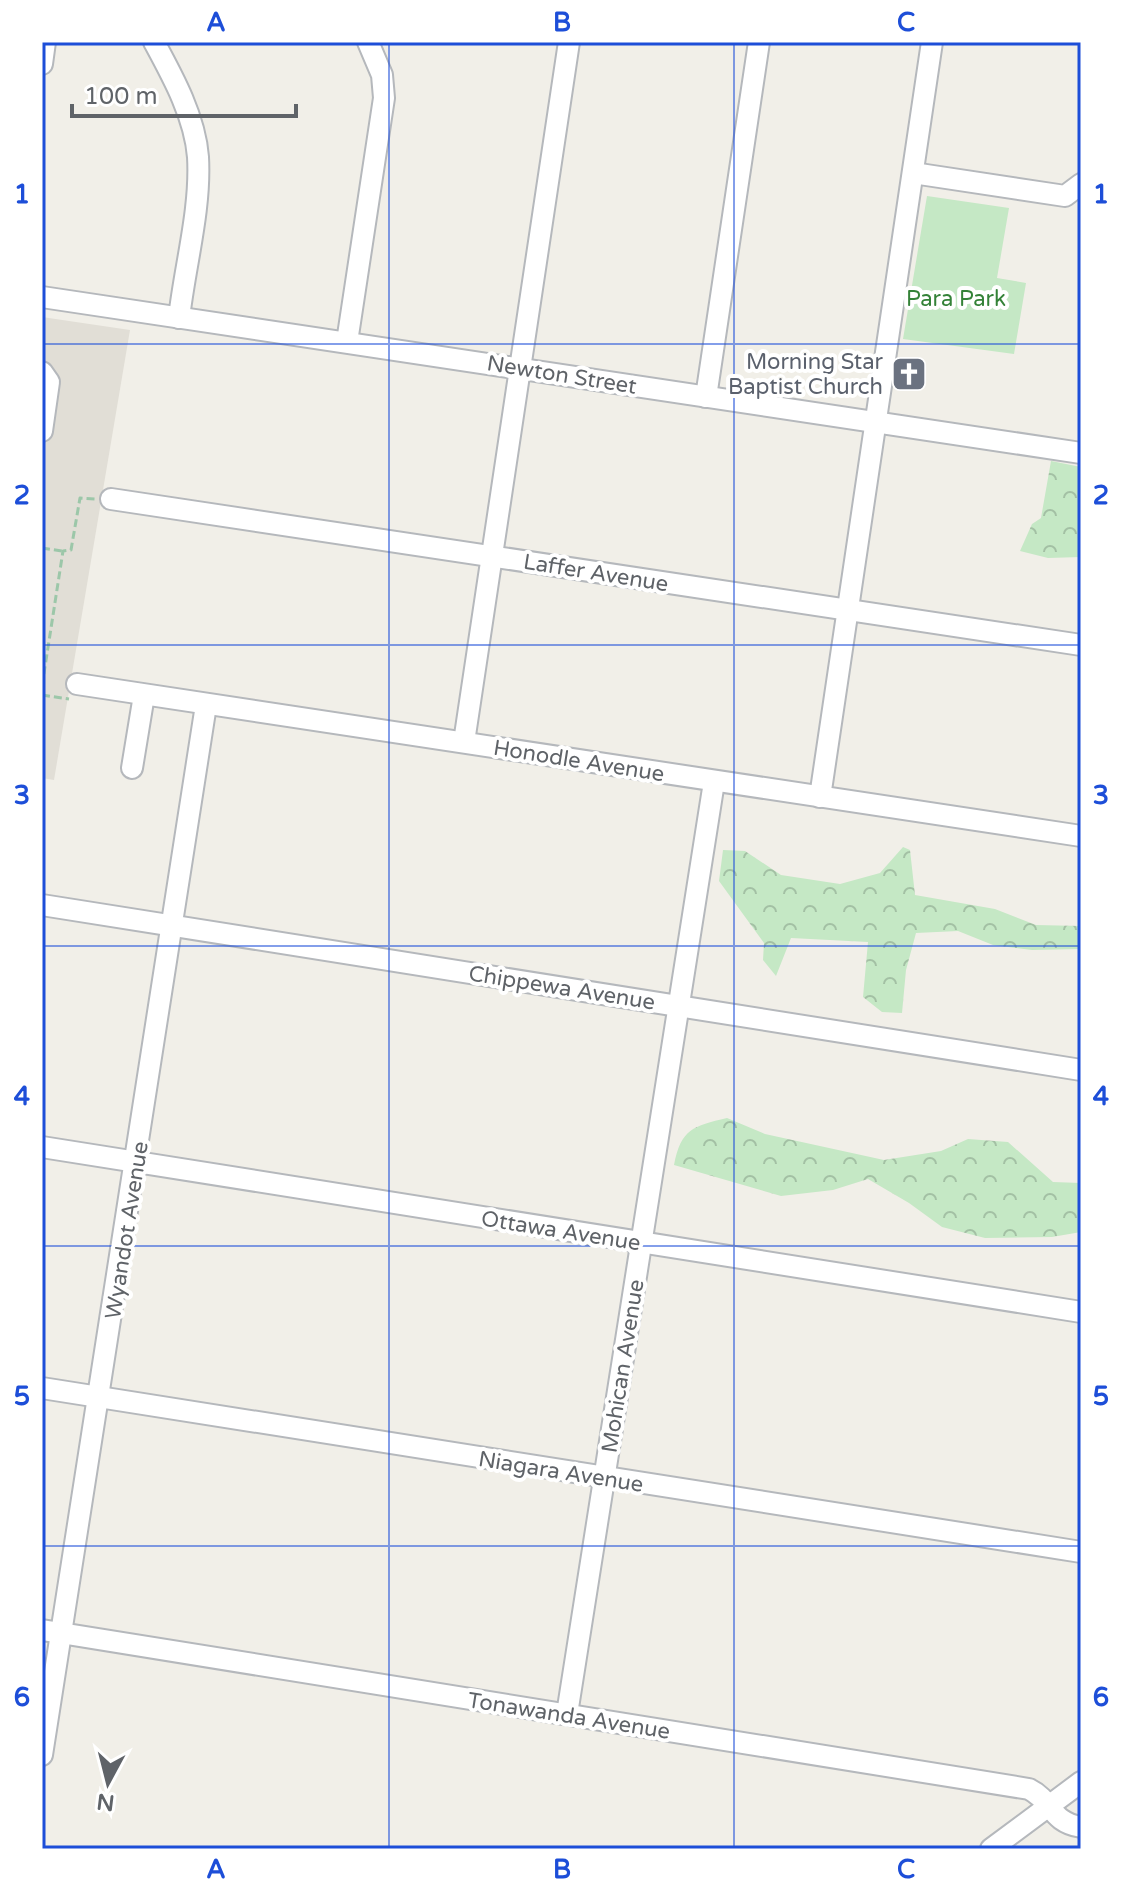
<svg xmlns="http://www.w3.org/2000/svg" width="1123" height="1891" font-family="'Varela Round',sans-serif">
<defs>
<pattern id="forest-crowns" width="20" height="18" patternUnits="userSpaceOnUse" patternTransform="scale(2)"><rect width="20" height="18" fill="#c5e8c5"/><path d="M2 6a3 3 0 1 1 6 0M12 15a3 3 0 1 1 6 0" fill="none" stroke="#a3c0a4"/></pattern>
</defs>
<rect width="100%" height="100%" fill="#f1efe8"/>
<path fill="#e1ded6" d="M42,317L130,330L54,780L42,778Z"/>
<path fill="#c5e8c5" d="M927,196L1009,208L997,278L1026,283L1014,354L903,339Z"/>
<g fill="url(#forest-crowns)">
<path d="M1051,461L1081,467V557L1048,558L1020,551L1032,524L1041,518Z"/>
<path d="M903,847L910,850L915,895L995,909L1036,925L1081,926V949L1032,950L993,945L958,931L916,933L906,970L902,1013L882,1012L863,997L868,942L791,938L776,976L763,960L764,943L719,881L723,850L745,851L781,875L840,884L880,873Z"/>
<path d="M727,1118L765,1134L884,1160L941,1151L968,1139L1008,1142L1053,1182L1081,1183V1232L1052,1237L985,1238L942,1227L909,1203L868,1179L833,1190L781,1196L674,1165C681,1129 693,1126 727,1118Z"/>
</g>
<g fill="none" stroke-linecap="round" stroke-linejoin="round">
<g stroke="#b5b8bc" stroke-width="24">
<g id="minor">
<path d="M154,42C173,77 195,117 198,157C201,210 185,265 179,318"/>
<path d="M42,64L45,42"/>
<path d="M913,173L1065,196L1081,184"/>
<path d="M42,297L1081,453"/>
<path d="M347,342L384,98L382,75L368,42"/>
<path d="M42,372L49,382L42,431"/>
<path d="M706,397L759,42"/>
<path d="M111,499L1081,645"/>
<path d="M77,684L1081,836"/>
<path d="M464,742L569,42"/>
<path d="M132,768L144,695"/>
<path d="M820,797L932,42"/>
<path d="M42,905L1081,1070"/>
<path d="M42,1147L1081,1312"/>
<path d="M42,1388L1081,1552"/>
<path d="M42,1630L1029,1789C1053,1801 1050,1822 1081,1827"/>
<path d="M567,1714L714,782"/>
<path d="M42,1755L206,705"/>
<path d="M991,1849L1081,1782"/>
</g>
</g>
<g stroke="#9cc7a9" stroke-width="3" stroke-dasharray="8 4" stroke-linecap="butt">
<path d="M42,548L62,551"/>
<path d="M42,686L63,551L71,550L80,498L95,499"/>
<path d="M42,695L69,699"/>
</g>
<use href="#minor" stroke="#fff" stroke-width="20"/>
</g>
<path fill="none" stroke="#1d4ed8" stroke-width="2" stroke-opacity="0.55" d="M389,42V1849M734,42V1849M42,344H1081M42,645H1081M42,946H1081M42,1246H1081M42,1546H1081"/>
<defs>
<g id="church-square" transform="scale(1.8)"><rect x="-9" y="-9" width="18" height="18" rx="4" fill="#6b7280" stroke="#fff"/><path d="M-1.2-6h2.4v3.5h3.3v2.4h-3.3V6h-2.4V-.1h-3.3v-2.4h3.3Z" fill="#fff"/></g>
</defs>
<g fill-rule="evenodd">
<use href="#church-square" x="909" y="374"/>
</g>
<g text-anchor="middle" stroke-width="8" stroke-linejoin="round" paint-order="stroke">
<g font-size="22" fill="#348238" stroke="#fff">
<text x="956" y="306">Para Park</text>
</g>
<g font-size="22" fill="#5b616d" stroke="#fff" text-anchor="end">
<text x="883" y="369">Morning Star<tspan x="883" dy="25">Baptist Church</tspan></text>
</g>
<g font-size="22" fill="#5f6368" stroke="#fff">
<text transform="translate(562 374) rotate(9)" y="8">Newton Street</text>
<text transform="translate(596 572) rotate(9)" y="8">Laffer Avenue</text>
<text transform="translate(579 760) rotate(9)" y="8">Honodle Avenue</text>
<text transform="translate(562 987) rotate(9)" y="8">Chippewa Avenue</text>
<text transform="translate(126 1230) rotate(-81)" y="8">Wyandot Avenue</text>
<text transform="translate(561 1230) rotate(9)" y="8">Ottawa Avenue</text>
<text transform="translate(622 1366) rotate(-81)" y="8">Mohican Avenue</text>
<text transform="translate(561 1471) rotate(9)" y="8">Niagara Avenue</text>
<text transform="translate(569 1715) rotate(9)" y="8">Tonawanda Avenue</text>
</g>
</g>
<rect width="1123" height="1891" fill="none" stroke="#ffffff" stroke-width="88"/>
<g transform="translate(108 1783) rotate(187)" stroke="#ffffff" stroke-width="6" paint-order="stroke">
<path d="M0-6L14 30L0 20L-14 30Z" fill="#5f6368"/>
<text y="-12" font-size="22" font-weight="bold" text-anchor="middle" fill="#5f6368">N</text>
</g>
<path d="M72 104v12h224v-12" fill="none" stroke="#5f6368" stroke-width="4"/>
<text x="84" y="104" font-size="24" fill="#5f6368" stroke="#ffffff" stroke-width="6" paint-order="stroke">100 m</text>
<rect x="44" y="44" width="1035" height="1803" fill="none" stroke="#1d4ed8" stroke-width="3"/>
<g font-size="26" text-anchor="middle" font-weight="bold" fill="#1d4ed8">
<text x="216" y="31">A</text>
<text x="562" y="31">B</text>
<text x="906" y="31">C</text>
<text x="22" y="203">1</text>
<text x="1101" y="203">1</text>
<text x="22" y="504">2</text>
<text x="1101" y="504">2</text>
<text x="22" y="804">3</text>
<text x="1101" y="804">3</text>
<text x="22" y="1105">4</text>
<text x="1101" y="1105">4</text>
<text x="22" y="1405">5</text>
<text x="1101" y="1405">5</text>
<text x="22" y="1706">6</text>
<text x="1101" y="1706">6</text>
<text x="216" y="1878">A</text>
<text x="562" y="1878">B</text>
<text x="906" y="1878">C</text>
</g>
</svg>
